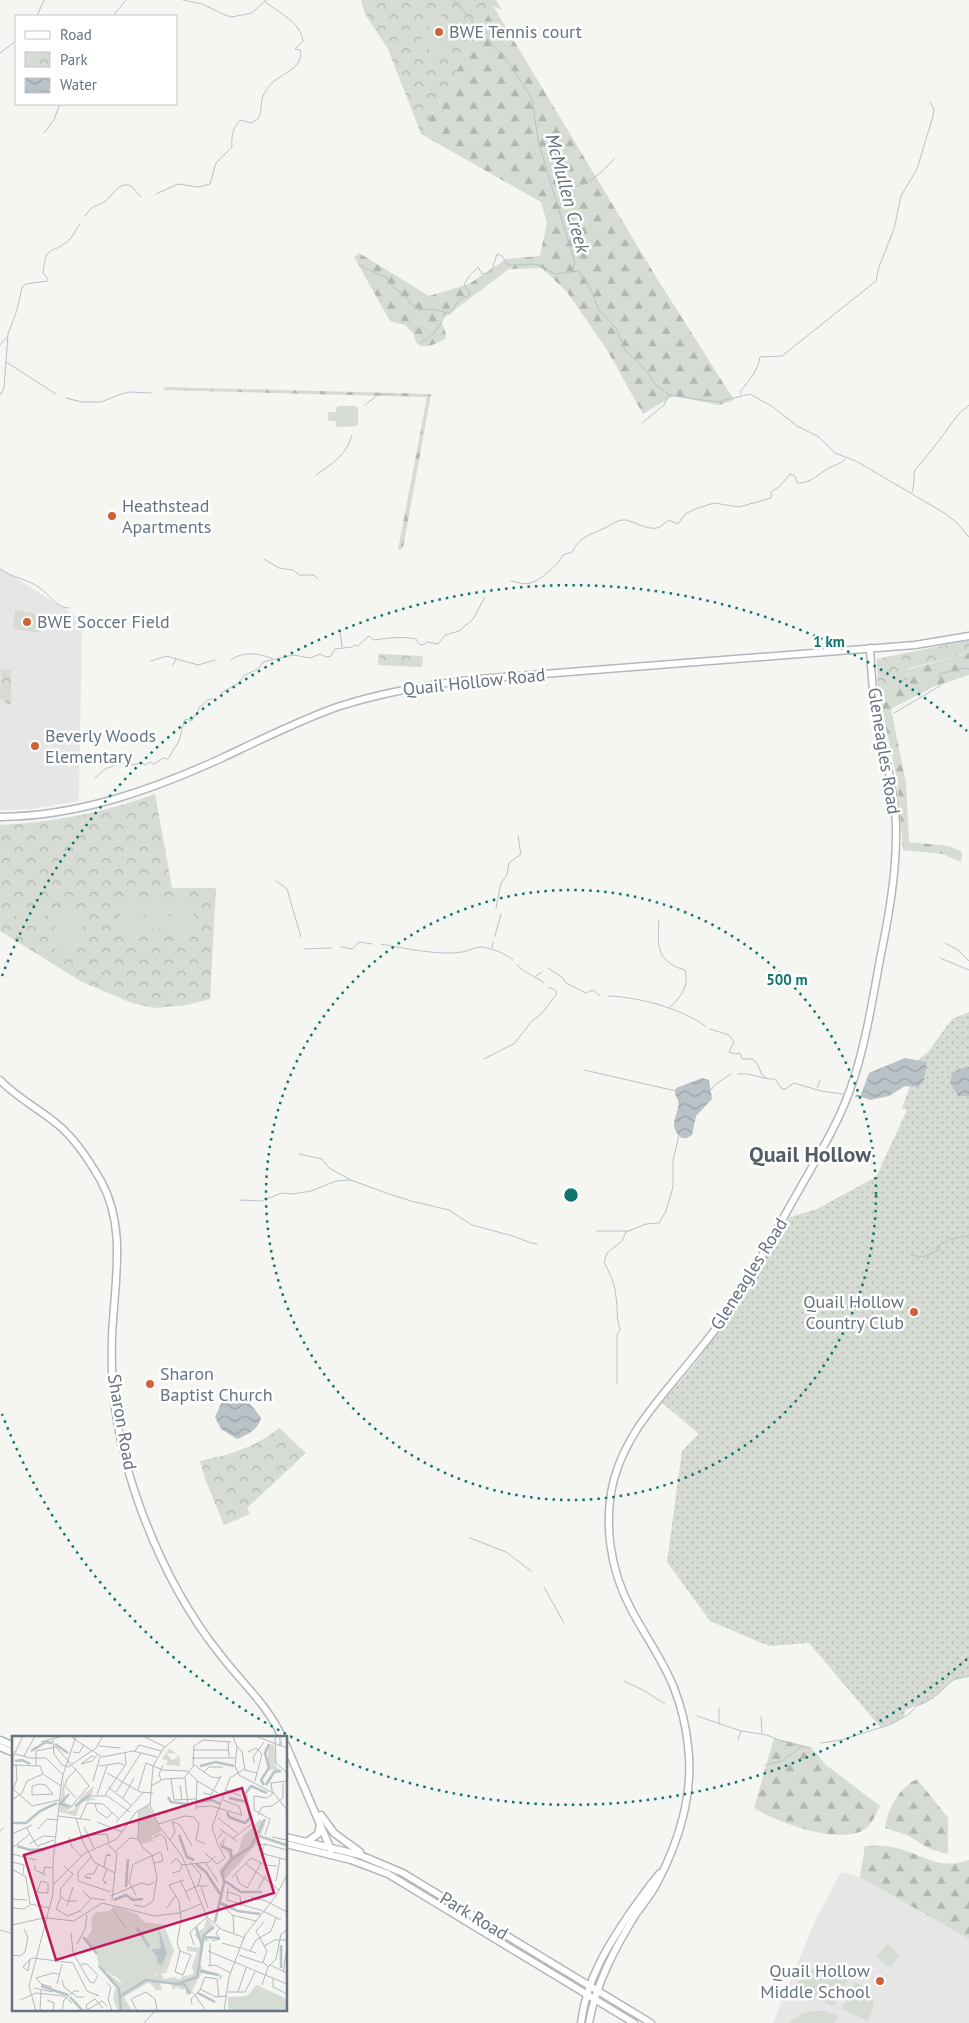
<svg xmlns="http://www.w3.org/2000/svg" width="969" height="2023" font-family="'PT Sans',sans-serif">
<defs>
<pattern id="grass-dots" width="8" height="8" patternUnits="userSpaceOnUse" patternTransform="scale(1.25)"><rect width="8" height="8" fill="#d6dbd3"/><path d="M2 2h.1M6 6h.1" fill="none" stroke="#b1b6b0" stroke-width="1.8" stroke-linecap="round"/></pattern>
<pattern id="forest-firs" width="22" height="20" patternUnits="userSpaceOnUse" patternTransform="scale(1.25)"><rect width="22" height="20" fill="#d6dbd3"/><path d="M5 1l3.5 6h-7zM16 11l3.5 6h-7z" fill="#b1b6b0"/></pattern>
<pattern id="park-crowns" width="20" height="18" patternUnits="userSpaceOnUse" patternTransform="scale(1.25)"><rect width="20" height="18" fill="#d6dbd3"/><path d="M2 6a3 3 0 1 1 6 0M12 15a3 3 0 1 1 6 0" fill="none" stroke="#b1b6b0"/></pattern>
<pattern id="water-waves" width="16" height="10" patternUnits="userSpaceOnUse" patternTransform="scale(1.25)"><rect width="16" height="10" fill="#b9c2c7"/><path d="M0 5q4-4 8 0t8 0" fill="none" stroke="#9aa2a7"/></pattern>
</defs>
<rect width="100%" height="100%" fill="#f5f5f2"/>
<g fill="#e5e6e5">
<path d="M0,568L82,620L79,801L31,809L0,810Z"/>
<path d="M841,1872L860,1877L969,1939V2023H773L815,1921Z"/>
</g>
<path fill="url(#grass-dots)" d="M969,1012V1676L953,1680L933,1698L923,1704L906,1709L903,1718L881,1728L809,1643L769,1646L710,1621L667,1562L682,1451L699,1434L662,1403L695,1363L737,1306L790,1217L817,1209L876,1177L907,1110L902,1108L911,1083L907,1069L928,1052L952,1019Z"/>
<g fill="url(#forest-firs)">
<path d="M493,6L658,280L734,400L719,405L673,396L643,414L607,350L567,292L542,268L509,269L441,320L446,334L445,339C435,345 415,354 414,334L405,325L390,321L354,257L359,253L429,296L469,284L506,259L540,256L547,223L541,202L421,134Z"/>
<path d="M165,387L431,394L403,548L398,550L427,397L164,390Z"/>
<path d="M969,653V675L933,687L891,709L906,783L909,842L949,846L962,852L961,862L943,854L903,850L897,779L878,690L908,679L907,670Z"/>
<path d="M774,1738L811,1747L826,1765L880,1806C876,1813 872,1825 865,1829C839,1846 777,1822 754,1808Z"/>
<path d="M917,1779L948,1818V1854L930,1849L907,1835L885,1828C888,1808 899,1788 917,1779Z"/>
<path d="M865,1846C875,1846 886,1845 896,1848C924,1854 937,1871 969,1860V1939L860,1877Z"/>
</g>
<g fill="url(#park-crowns)">
<path d="M361,0H496L502,10L493,6L421,134L388,49L365,14Z"/>
<path d="M969,640V653L907,669L908,679L878,690L877,659Z"/>
<path d="M379,654L423,656L422,667L378,665Z"/>
<path d="M1,669L11,670V704H5V700L0,699Z"/>
<path d="M155,794L172,888H216L210,999L186,1005L155,1008L132,1003L82,982L0,931V825C53,823 105,812 155,794Z"/>
<path d="M279,1428L306,1453L247,1508L250,1514L224,1525L206,1481L200,1461C230,1454 255,1448 279,1428Z"/>
</g>
<g fill="#d6dbd3">
<path d="M438,13L455,28L439,56L419,43Z"/>
<path d="M337,406H355L358,408V424L356,426L337,427L335,421H328V412H335V416Z"/>
<path d="M15,610L41,615L40,633L13,629Z"/>
<path d="M148,898L170,900L167,930L144,928Z"/>
<path d="M122,899L145,901L141,932L118,930Z"/>
<path d="M173,900L195,902L192,932L169,930Z"/>
<path d="M19,905L47,912L40,928L16,922L17,907Z"/>
<path d="M64,910L86,922L67,956L46,944Z"/>
<path d="M887,1944L900,1955L890,1968L876,1957Z"/>
<path d="M827,1965C839,1965 848,1963 851,1977L843,1986L835,2005L832,2006L794,1990C801,1977 811,1966 827,1965Z"/>
<path d="M855,1982C873,1991 879,2004 867,2021L843,2009V2006Z"/>
<path d="M812,2011H824L838,2016L835,2023H789L801,2014Z"/>
</g>
<g fill="url(#water-waves)">
<path d="M905,1058L927,1062L924,1080L919,1087L905,1086L889,1096L870,1100L862,1097H855L856,1095H861L869,1073Z"/>
<path d="M969,1067V1096H958L950,1083L952,1074L959,1069Z"/>
<path d="M702,1078L709,1080L712,1099L696,1116L692,1135L687,1138H682C665,1125 681,1114 678,1100C677,1097 675,1095 675,1093L676,1088Z"/>
<path d="M231,1396C246,1398 253,1406 261,1418C259,1429 247,1435 237,1439L221,1429L215,1417L224,1397Z"/>
</g>
<g fill="none" stroke-linecap="round" stroke-linejoin="round">
<g stroke="#b9c2c7" stroke-width="1">
<path d="M183,0L202,4L225,15L232,17L252,13L266,0"/>
<path d="M454,0L511,66L532,99L538,139L545,164L575,263L572,272"/>
<path d="M37,16L44,0"/>
<path d="M113,16L126,0"/>
<path d="M0,53L16,41"/>
<path d="M44,133L54,120L59,106L63,104"/>
<path d="M553,185L557,186L562,182L570,188C591,183 600,174 614,159"/>
<path d="M156,194L178,184L198,187L210,184L216,163L232,147C231,137 233,126 241,120L251,123L258,119C265,106 256,101 271,84C280,74 305,68 300,50L295,49L303,41C301,23 279,12 265,2"/>
<path d="M85,216C95,202 94,209 104,202C113,196 118,181 131,186L141,197"/>
<path d="M359,264L364,268L386,277L392,286L406,296L409,302L417,308L420,310L434,309L450,314L459,300L470,295V292L464,285L469,276L478,267L482,274L491,273L497,254L502,256L508,265C532,266 534,259 555,274L578,271L590,288L599,310L616,328L625,350L644,368L656,385L669,395L717,402L750,394L773,407L797,426L819,437L835,453L856,461L946,514L958,524L969,537"/>
<path d="M421,343L433,334L441,323L445,313"/>
<path d="M0,345L7,337"/>
<path d="M6,362L56,394"/>
<path d="M741,394L740,392C749,380 758,371 760,357L782,356L876,281L879,267L894,229L901,196L917,169L933,116L934,109L930,102"/>
<path d="M0,395L4,388L8,334L17,310L22,288L25,284L48,281V279L43,273C46,243 52,255 68,241C73,237 76,229 80,224"/>
<path d="M66,398L82,402H101L121,394L130,392L151,393"/>
<path d="M365,405L379,394H394"/>
<path d="M642,423L664,405L668,396"/>
<path d="M316,475C333,463 346,456 352,435"/>
<path d="M912,492C915,482 913,477 915,470C930,453 944,434 957,416C961,411 966,409 969,405"/>
<path d="M264,559L279,568L293,570L299,575H314L318,579"/>
<path d="M0,569C12,578 28,579 40,588C50,595 56,608 69,608"/>
<path d="M511,581C517,582 524,585 530,583C540,581 558,565 563,555L572,552C581,536 589,535 605,528C612,525 617,519 626,520C636,522 650,532 660,527C663,525 666,522 669,520L678,524L685,514L695,509L714,503L739,507L771,498V492L780,486L790,474L795,476L797,483C811,484 819,473 831,467C837,464 841,464 845,459"/>
<path d="M340,632L342,647"/>
<path d="M231,660C242,651 260,653 273,659"/>
<path d="M151,661L166,656L198,665L215,660"/>
<path d="M173,665L176,659"/>
<path d="M221,693L237,684L245,675L258,669L263,662L293,655L310,658L320,654L326,657L331,656L335,649L352,647L355,645L358,646L369,636L374,640C388,638 401,636 416,639L419,644L423,645L427,642L438,644L445,635L459,631L473,619L485,597"/>
<path d="M894,713L940,686V674L960,668L969,669"/>
<path d="M95,778L105,769L121,763L131,765L142,763L145,765L150,762L154,764L163,758L168,759L179,741L184,721L186,719L192,721L194,716L197,715L199,707L202,706L207,700L212,699"/>
<path d="M276,881L287,889L301,937"/>
<path d="M496,908L501,883L507,875L509,863L521,854L518,836"/>
<path d="M659,920C657,947 657,962 685,970C689,986 682,996 670,1007"/>
<path d="M495,936L501,914"/>
<path d="M945,943L958,950L969,961"/>
<path d="M381,944C402,948 441,956 462,952C469,951 474,947 481,947C491,948 505,953 513,960"/>
<path d="M341,947L352,949L359,942L372,944"/>
<path d="M492,948L493,942"/>
<path d="M304,949L332,948"/>
<path d="M940,958L969,970"/>
<path d="M517,965C526,974 535,976 544,983"/>
<path d="M548,968L562,977L566,983L586,993L593,990L600,996"/>
<path d="M536,976L542,972"/>
<path d="M608,996C639,997 680,1008 705,1026"/>
<path d="M710,1029L729,1035L734,1042L729,1052L736,1054L740,1053L742,1059H752L757,1063L762,1075L766,1078"/>
<path d="M484,1059L515,1043L531,1022L542,1013L556,995V991L549,987"/>
<path d="M584,1070L676,1091"/>
<path d="M738,1074C752,1072 762,1080 775,1079L782,1089H785L794,1083L821,1091L843,1094"/>
<path d="M817,1088L820,1080"/>
<path d="M711,1090L716,1084L731,1074"/>
<path d="M299,1154L322,1159L329,1168L351,1180L386,1193L411,1201L449,1210L472,1225L513,1236L531,1243L537,1244"/>
<path d="M239,1200L261,1201L282,1193L292,1194L311,1191L336,1181L350,1180"/>
<path d="M597,1231H627"/>
<path d="M911,1255L923,1257L939,1250V1245L949,1240L969,1235"/>
<path d="M617,1383V1335L620,1329C616,1319 618,1308 616,1297C615,1283 610,1274 604,1262L607,1253L622,1241L626,1232L646,1224L659,1223L666,1211L673,1187V1160L679,1135"/>
<path d="M470,1538L506,1552L531,1571"/>
<path d="M544,1587L564,1623"/>
<path d="M624,1681L643,1690L665,1704"/>
<path d="M719,1708V1724"/>
<path d="M697,1716L741,1731L767,1735L781,1741L809,1748"/>
<path d="M761,1717L762,1733"/>
<path d="M738,1740L741,1731"/>
<path d="M821,1743L841,1740L892,1724L909,1714L917,1706L933,1698L953,1680L969,1676"/>
<path d="M765,1765L782,1761L801,1747"/>
<path d="M0,1831L4,1828"/>
<path d="M0,1930L14,1934"/>
<path d="M144,2023L157,2009"/>
</g>
<g stroke="#b3b7bb" stroke-width="9">
<g id="secondary">
<path d="M0,817C79,816 152,790 222,758C260,740 298,721 337,707C383,692 431,684 479,679L915,645L969,636"/>
<path d="M0,1080C17,1098 38,1108 57,1124C75,1138 89,1160 101,1181C125,1225 116,1273 113,1321C111,1338 112,1357 112,1374C113,1415 126,1469 140,1507C159,1559 184,1609 219,1653C240,1681 267,1704 282,1737"/>
<path d="M0,1740L14,1746"/>
<path d="M286,1745L331,1850"/>
<path d="M0,1747L14,1753"/>
<path d="M321,1815L334,1833L360,1852"/>
<path d="M286,1837L360,1855L403,1873L651,2023"/>
<path d="M308,1841L318,1834L320,1825"/>
<path d="M286,1844L351,1860L388,1874L634,2023"/>
<path d="M581,2023C586,1980 608,1945 632,1910C641,1898 650,1884 660,1873"/>
<path d="M589,2023C596,1983 615,1948 636,1914C643,1904 652,1894 657,1883C679,1842 694,1793 688,1746C686,1726 681,1706 674,1688C663,1660 645,1636 631,1609C610,1570 603,1522 614,1479C627,1433 657,1402 686,1366C705,1343 724,1320 739,1294C761,1260 779,1225 799,1190C817,1158 837,1126 850,1090C865,1048 872,1003 880,959C889,915 897,871 896,825C894,781 881,743 874,700C872,683 871,665 870,648"/>
</g>
</g>
<use href="#secondary" stroke="#fff" stroke-width="6"/>
</g>
<g fill="none" stroke="#0f766e" stroke-width="2.5" stroke-dasharray="2.5 5">
<circle cx="571" cy="1195" r="305"/>
<path d="M967 1659A610 610 0 0 1 2 1414M2 976A610 610 0 0 1 967 731"/>
</g>
<g fill="#cf6237" stroke="#fff" stroke-width="2">
<circle cx="439" cy="32" r="5"/>
<circle cx="112" cy="516" r="5"/>
<circle cx="27" cy="622" r="5"/>
<circle cx="35" cy="746" r="5"/>
<circle cx="914" cy="1312" r="5"/>
<circle cx="150" cy="1384" r="5"/>
<circle cx="880" cy="1981" r="5"/>
</g>
<g text-anchor="middle" stroke-width="5" stroke-linejoin="round" paint-order="stroke">
<g font-size="18" fill="#67737f" stroke="#fff" text-anchor="start">
<text x="449" y="38">BWE Tennis court</text>
<text x="122" y="512">Heathstead<tspan x="122" dy="21">Apartments</tspan></text>
<text x="37" y="628">BWE Soccer Field</text>
<text x="45" y="742">Beverly Woods<tspan x="45" dy="21">Elementary</tspan></text>
<text x="904" y="1308" text-anchor="end">Quail Hollow<tspan x="904" dy="21">Country Club</tspan></text>
<text x="160" y="1380">Sharon<tspan x="160" dy="21">Baptist Church</tspan></text>
<text x="870" y="1977" text-anchor="end">Quail Hollow<tspan x="870" dy="21">Middle School</tspan></text>
</g>
<g font-size="18" fill="#67737f" stroke="#fff">
<text transform="translate(474 682) rotate(-6)" y="6">Quail Hollow Road</text>
<text transform="translate(884 751) rotate(81)" y="6">Gleneagles Road</text>
<text transform="translate(749 1274) rotate(-58)" y="6">Gleneagles Road</text>
<text transform="translate(122 1422) rotate(80)" y="6">Sharon Road</text>
<text transform="translate(474 1916) rotate(31)" y="6">Park Road</text>
</g>
<g font-size="19" font-style="italic" fill="#63747c" stroke="#fff">
<text transform="translate(568 193) rotate(75)" y="7">McMullen Creek</text>
</g>
<g font-size="22" font-weight="bold" fill="#545d65" stroke="#fff">
<text x="810" y="1162">Quail Hollow</text>
</g>
</g>
<g transform="translate(12 1736)">
<rect width="275" height="275" fill="#f5f5f2"/>
<path d="M101,170L125,178L132,186L152,189L162,215L154,237L143,238L140,245L115,256L106,242L87,232L84,215L73,204L80,194L79,182L84,176L98,175ZM245,249L275,263V275H216V261L235,260Z" fill="#d6dbd3"/>
<path d="M256,8L262,9L264,30L269,35L256,33ZM157,13L160,14L168,21V30L153,29L156,25L150,23L154,17L160,24L165,22V18L154,17ZM61,30L52,39L53,67L61,70L54,75L62,74L69,61L82,50L79,62L86,63L69,66L64,80L47,76L52,39ZM214,99L212,109L220,119L226,117L230,102L246,106L211,145L207,135L219,120L207,109ZM195,182L202,191L193,197L197,205H192L188,227L191,233L211,240L208,244L206,240L190,237L180,254L182,259L178,256L174,259L173,250L171,254L165,251L160,254V248L148,247L150,254H144L137,246L112,261L120,275H106L101,263L104,250L94,240L96,237L113,251L149,237L152,243L162,241L168,244L169,241L182,238L180,230L185,216L175,215V210L187,212L189,206L182,199L192,192Z" fill="#d6dbd3"/>
<path d="M136,69L150,95L140,100L142,105L129,108L126,101L128,74ZM248,83L253,88L246,107L230,102Z" fill="#d6dbd3"/>
<path d="M146,191L155,217L150,229L145,227V220L139,214L149,212Z" fill="#b9c2c7"/>
<path fill="none" stroke="#b9c2c7" stroke-width="2.5" d="M43,8L56,17M19,15L34,6L40,7M3,25L10,24L18,28M188,30L204,26L222,30M252,49L249,44L257,32L253,17L257,8M254,49L262,36L269,35M57,58L48,68L57,70M233,58L239,50L255,57M234,59L238,81M156,61L159,66L175,68M217,62L236,66M185,66L200,64L208,68M63,70L78,59M215,76L217,81L233,87L239,81M0,87H14L28,75L45,67M167,99L175,121L182,124M247,100L274,109M5,110L18,114L33,113M209,110L219,114V122M184,128L194,136L208,158M213,145L229,156H250M114,151L116,123M102,164L114,159L121,164L131,163M208,167L226,175L248,178M203,186L212,147L210,136L220,123L239,111L253,83M184,191L190,210M125,192L137,211M71,201L85,218M192,201L207,202M269,209V232M87,230L107,253L109,275M188,235L207,239M165,248H172L178,258M29,250L56,259M186,257L203,266M58,261L71,275M107,261L134,244L165,248L185,241L192,199L202,191"/>
<path fill="none" stroke="#b4b9bd" stroke-width="1" d="M58,0L80,15M131,0L153,11M166,0L151,13L141,30L138,69L147,90L170,120L195,181L209,193L233,202M243,0L275,12M268,0V10L270,5M221,1L225,11L223,30L227,39L261,57L255,62L242,60V74L258,83L253,99M263,1L264,27L275,37M41,4L42,18L50,29L56,31L84,12L91,0M216,5L217,21M29,6L51,0M87,10L108,12M225,11L230,15L233,34L245,37M181,14H216M81,15L90,21L121,15L145,21M123,15L127,9L149,15M61,16L67,17L72,9M236,16L244,12L250,18L243,45M3,18L18,22H34L51,39M12,20L23,0M82,21L80,20L69,28L80,25L85,19M180,22H223M242,27L241,21L252,6M0,29L28,30L31,38M1,29V21L11,0M24,30V15L44,11L63,33M87,30L108,27L113,30M192,36L197,31H211M95,37L128,56L141,57M173,42L176,70M209,42L199,41L181,28L182,10L191,4L219,6M159,43L162,64L184,63M149,44L147,38L151,29M81,45L88,21M185,45L206,57M259,46L260,55L275,74M259,47L275,45M28,48L34,49L41,58L20,59V50ZM168,49L170,64M139,50L152,43L172,42L182,29M96,51L119,69M0,52L20,70L47,64M1,53L5,44L4,28M126,54L134,27L151,34L175,35L185,44L184,74M214,54L229,60M104,56L129,17M191,57L199,59L209,40M85,59L95,30M93,59L114,28L113,17M79,60H95L118,76M64,62L53,50L55,43L64,34M111,62L122,42M0,64L10,57L15,45L31,38L49,50M211,64L227,70L230,80M83,68L85,75L95,82L101,76M185,71L199,70L230,79M57,73L77,50L63,32M246,79L250,71L260,70L271,62V47M46,80L78,84M64,82L71,106L82,126L103,137M206,82L225,97M68,83L75,67L91,68L106,82M85,86L110,96M104,86L131,57M161,86L168,89L180,110M146,88L173,80L182,81L187,88L184,104L193,108M14,91L25,110L42,104M72,91L82,112M26,93L35,83L45,84M208,93L225,105M0,98L20,89M145,99L142,102L148,98L153,102L156,115M68,100L95,98L97,107M57,101L60,111L69,120M260,101L275,104M204,103L200,91L218,42L232,33M220,103L241,87M158,104L163,96L160,85M17,108L31,100L44,101M95,108L105,117L100,164M254,108L250,113L252,118L275,124M245,109L253,108L275,114M0,112L18,98M104,115L118,102L126,103M193,117L205,128L213,122L204,105L211,96M0,118L24,124M79,121L66,136V145L99,156M0,126L12,129L11,138M178,126L189,139L186,150M193,126L206,146M142,127L151,125L149,116M233,127L267,154M121,128L117,146L124,159M122,128L148,116M159,128L164,122L170,129L168,135L160,137M23,129V134L34,139M170,129L197,126L203,120M52,130L61,138L49,152L48,160L54,165H65M92,131L94,120L96,118L99,120L95,119M0,133L14,141L18,168L37,172M31,138L33,131L41,132M76,138H82L86,129M224,138L227,147L235,152L249,127M220,141L239,122L253,129L265,130M75,142H79L72,141L76,138M168,144L178,165M93,145L94,148L91,144L95,133M264,145L268,122M41,149L73,117L105,103L124,76L138,68M189,151L196,172M216,152L215,164L251,175L269,184M246,153L254,139M71,155L78,162L93,164M173,156L185,150H195M216,156L228,160L229,170M36,157L25,156L29,145L36,147V157M99,160L129,147L137,149L142,146M49,161L44,173L56,180L68,175L79,163M239,161L254,165L275,176M0,163L15,164M122,169L132,171L141,165L145,141L140,119L131,112L126,103L127,74M55,170L61,151M0,172L12,173L18,169M155,172L164,159M214,173L220,179L244,185M101,174L114,192M221,179L222,198M35,182L62,185L90,167L143,180L167,177L189,168M252,186L244,195L255,215L251,226L256,231M0,189L36,181M59,197L61,217L78,246L82,247L86,239L75,228H69M200,205L208,203L204,197L208,192M210,207L228,212M65,208L73,193L75,179M182,209L178,196L195,181M252,210L263,204H275M229,212L244,217M168,215L165,207L169,184L167,165L157,149L172,144M168,215L179,219L171,239L163,236ZM196,215L275,248M238,215L244,204L259,195L264,182M0,219L8,220L13,216L16,202L12,193M227,219L251,227M18,223L16,235L11,231L17,224L18,223L21,222L61,227L75,255L87,260L83,258M258,229L275,237M196,230L203,229L219,237M198,230V207M271,236L275,212M24,242L41,237L47,238M24,242L29,248L40,251M261,243V251L275,258M50,244L52,251L65,261H72M95,247L99,251L96,263L100,275M45,248L50,228M250,249L256,231L264,223L269,198L275,194M22,252L41,256M188,253L204,261L215,260M216,256H233L243,236M226,256L234,232M183,259L194,275M8,264L24,257L52,260L60,267M35,264L42,267L41,275M180,268L179,263L188,254L193,241L205,243L207,261M75,274L90,265L95,270M24,275L17,250L41,158V125L50,42L64,0M28,275L29,254M50,275L52,264L62,255H67M75,275L74,269L83,263L91,272M125,275L119,263L134,256L143,263L145,274M212,275L217,241L233,199L264,160L275,139"/>
<path fill="#c2185b" fill-opacity="0.15" stroke="#c2185b" stroke-width="2.5" d="M230,52L262,157L44,224L12,119Z"/>
<rect width="275" height="275" fill="none" stroke="#67737f" stroke-width="2.5"/>
</g>
<circle cx="571" cy="1195" r="8" fill="#0f766e" stroke="#fff" stroke-width="2.5"/>
<g font-size="15" text-anchor="middle" font-weight="bold" fill="#0f766e" stroke="#fff" stroke-width="5" stroke-linejoin="round" paint-order="stroke">
<text x="829" y="647">1 km</text>
<text x="787" y="985">500 m</text>
</g>
<rect x="15" y="15" width="162" height="90" fill="#ffffff" stroke="#c2c7cc"/>
<rect x="25" y="31" width="25" height="8" fill="#ffffff" stroke="#c2c7cc"/>
<text x="60" y="40" font-size="15" fill="#67737f">Road</text>
<rect x="25" y="52" width="25" height="15" fill="url(#park-crowns)" stroke="#c2c7cc"/>
<text x="60" y="65" font-size="15" fill="#67737f">Park</text>
<rect x="25" y="78" width="25" height="15" fill="url(#water-waves)" stroke="#c2c7cc"/>
<text x="60" y="90" font-size="15" fill="#67737f">Water</text>
</svg>
